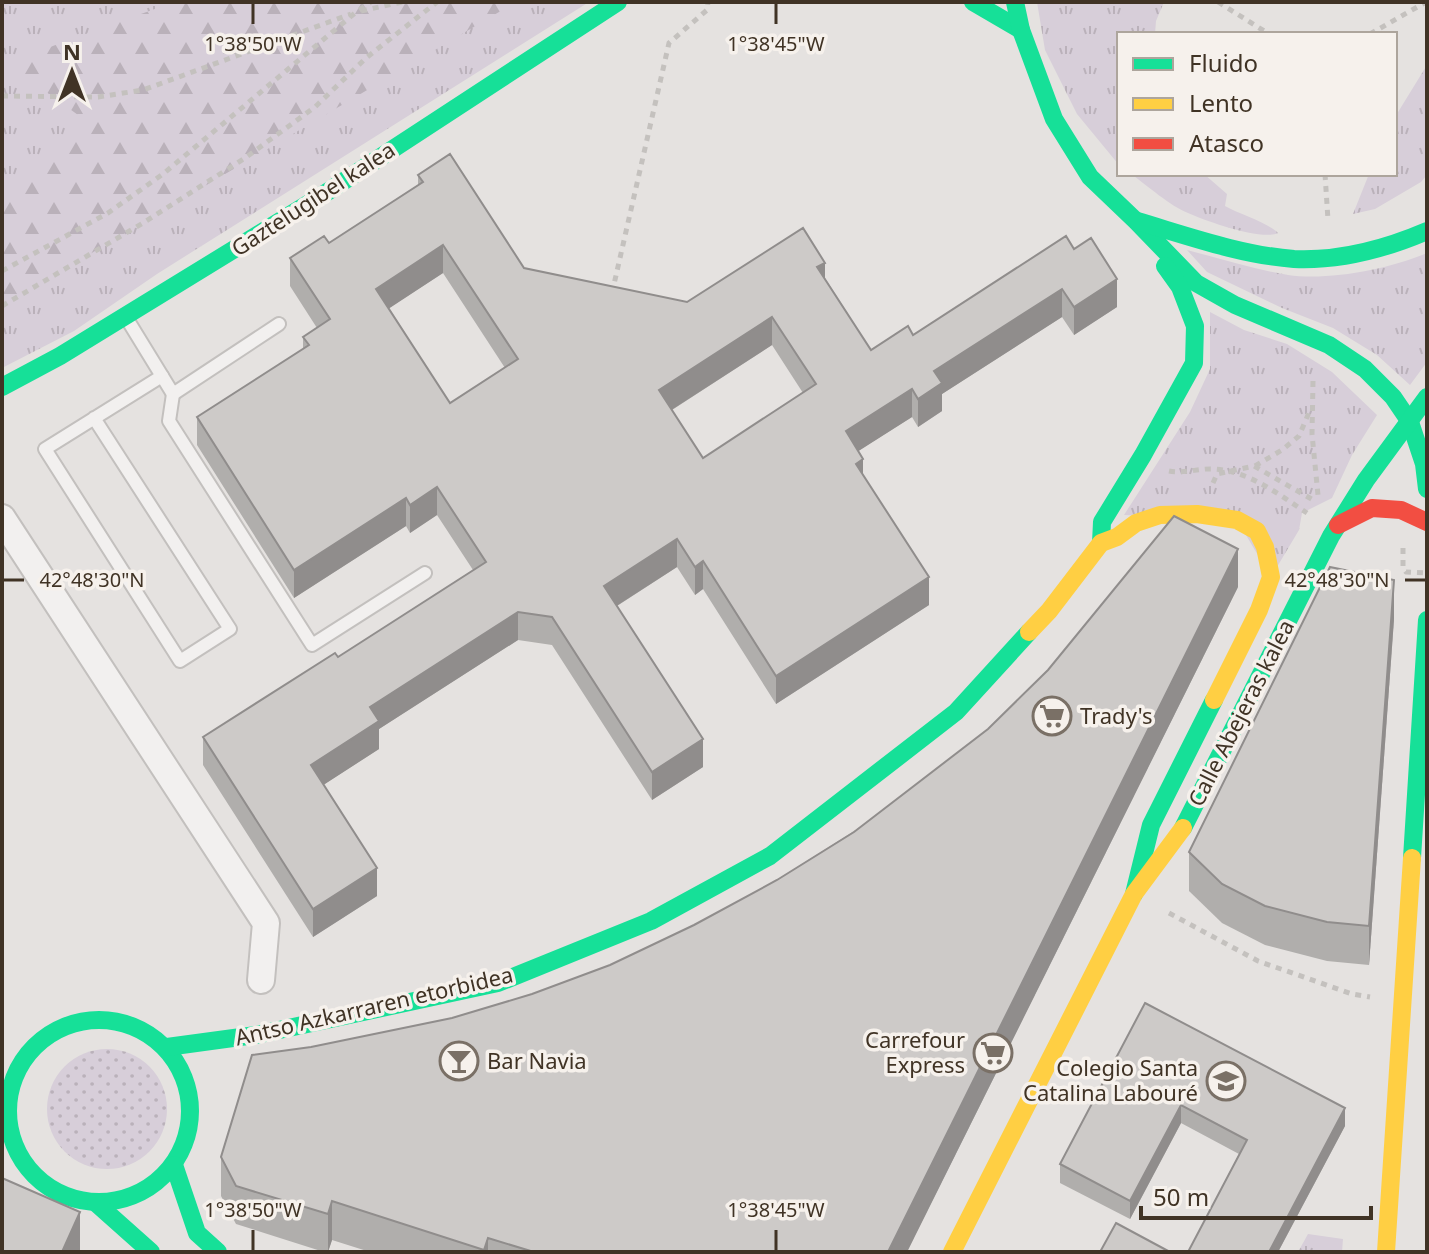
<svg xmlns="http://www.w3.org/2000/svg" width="1429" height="1254" font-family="'Noto Sans',sans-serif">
<defs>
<pattern id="grass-tufts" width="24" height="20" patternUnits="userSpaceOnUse" patternTransform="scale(2)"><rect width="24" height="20" fill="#d7ced9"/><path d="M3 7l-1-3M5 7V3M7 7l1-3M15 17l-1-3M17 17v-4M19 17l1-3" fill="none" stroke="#bab1ba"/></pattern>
<pattern id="forest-firs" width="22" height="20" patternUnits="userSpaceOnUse" patternTransform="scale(2)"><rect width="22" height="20" fill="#d7ced9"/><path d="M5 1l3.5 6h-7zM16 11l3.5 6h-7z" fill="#bab1ba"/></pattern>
<pattern id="garden-dots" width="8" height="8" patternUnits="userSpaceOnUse" patternTransform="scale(2)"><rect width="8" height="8" fill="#d7ced9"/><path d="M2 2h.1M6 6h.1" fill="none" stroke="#bab1ba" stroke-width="1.8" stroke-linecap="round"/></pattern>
</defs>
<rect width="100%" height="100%" fill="#e5e2e0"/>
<g fill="url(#grass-tufts)">
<path d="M2,2H589L157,274L74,331L2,368Z"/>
<path d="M1037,2H1164L1156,21L1155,34H1119V165L1077,114L1045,50Z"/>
<path d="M1427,65V175L1421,182L1375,209L1353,214L1369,174H1395V117Z"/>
<path d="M1131,174H1204L1227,194L1225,206C1239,214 1269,223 1278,233C1263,241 1205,221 1188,213C1170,206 1148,186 1131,174Z"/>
<path d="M1187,250C1219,258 1256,270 1288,275C1328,281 1390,269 1427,253V362L1410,385L1377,355L1333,328L1282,308L1207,272Z"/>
<path d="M1210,312L1244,330L1287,344L1332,372L1377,415L1352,455L1332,498L1302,513L1299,530L1271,577L1237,520L1124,515L1190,412L1210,369Z"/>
<path d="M1308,1234L1343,1239L1342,1252H1298Z"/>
</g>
<path fill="url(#forest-firs)" d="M174,2H516L2,306V197L85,120L6,63Z"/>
<circle fill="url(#garden-dots)" cx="107" cy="1109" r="60"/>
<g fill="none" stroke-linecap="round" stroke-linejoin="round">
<g stroke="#c3c0be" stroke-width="16">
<g id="lane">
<path d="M127,319L173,394L279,324"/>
<path d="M173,394L169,421L312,645L425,573"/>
<path d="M94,418L230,629L180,661L45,449L162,376"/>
</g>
</g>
<g stroke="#c3c0be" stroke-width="30">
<path id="street" d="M2,518L266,923L261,980"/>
</g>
<g stroke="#c4c1be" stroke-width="5" stroke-dasharray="6 6" stroke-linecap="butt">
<path d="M1218,2L1269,34"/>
<path d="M361,11L402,2"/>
<path d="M1370,34L1426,2"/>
<path d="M2,96L98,97L143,90L351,14"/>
<path d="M1325,174L1328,220"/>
<path d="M2,271L108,213L163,174L355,13L371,2"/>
<path d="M612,293L669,43L707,10L708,2"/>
<path d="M2,306L143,223L245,158L315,107L366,58L437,2"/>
<path d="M1313,381L1312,434L1318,495"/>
<path d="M1255,466L1282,450L1299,436L1310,410"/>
<path d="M1169,471C1184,474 1199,468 1214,469C1249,471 1278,494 1307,513"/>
<path d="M1213,483L1217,474L1254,466L1315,501"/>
<path d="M1403,548V568L1406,572L1427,573"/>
<path d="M1169,913L1258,961L1352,994L1370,997"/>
</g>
<use href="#lane" stroke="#f2f0ef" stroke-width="12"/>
<use href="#street" stroke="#f2f0ef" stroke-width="26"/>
<g stroke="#16e098" stroke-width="18">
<path d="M973,2L1021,30"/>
<path d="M1015,2L1021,30L1054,119L1090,177L1136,221L1196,283L1235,305L1329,345L1365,369L1393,397L1410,422L1424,464L1427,489"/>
<path d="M1137,221C1188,236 1241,255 1294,259C1340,261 1385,249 1427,231"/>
<path d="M2,387L60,356L321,196L618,2"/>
<path d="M1101,543L1102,522L1143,455L1194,363L1195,326L1180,287L1165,266"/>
<path d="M1183,828L1331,536L1366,480L1427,397"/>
<path d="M1412,858L1427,620"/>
<path d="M1134,894L1151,825L1214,700"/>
<circle cx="99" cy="1111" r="91"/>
<path d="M167,1047L256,1035L498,983L651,921L770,856L956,712L1029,632"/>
<path d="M174,1165L197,1233L218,1252"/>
<path d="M96,1203L151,1252"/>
</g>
<g stroke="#ffcf43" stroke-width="18">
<path d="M1029,632L1049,611L1101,543L1117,537L1136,523L1160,515L1197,514L1237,520L1257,531L1265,547L1271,577L1259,610L1214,700"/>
<path d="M952,1252L1134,894L1183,828"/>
<path d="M1386,1252L1412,858"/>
</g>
<path stroke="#f24e42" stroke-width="18" d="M1338,525L1372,508L1401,510L1427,522"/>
</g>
<g fill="#b0aeac" fill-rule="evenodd">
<path d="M418,175L524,268L687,302L825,278L871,350L913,335L1074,249L1117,307L1074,335L1062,317L942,394V411L918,427L912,417L858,451L863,476L929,605L776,704L703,589L695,595L677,567L617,606L703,767L652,800L552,645L518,640L379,729V749L323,785L377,896L313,937L203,765V737L338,657L473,570L437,515L410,533L406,526L294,598L197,445V417L303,349V337L317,328L290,286V258L329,243L418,185ZM443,273L505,368L450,403L389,308ZM772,345L803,393L703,458L672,410Z"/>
<path d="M1238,587L907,1252H370L332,1240L328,1252H324L236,1224L221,1196V1157L311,1047L452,1018L532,994L610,965L694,925L777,880Z"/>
<path d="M1394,619L1369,965L1327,961L1265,945L1222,923L1189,891V852Z"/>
<path d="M1145,1003L1345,1126L1278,1252H1188L1239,1154L1181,1123L1130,1219L1060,1183V1164Z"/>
</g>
<g fill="#908d8c">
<path d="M443,245V273L376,317V289Z"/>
<path d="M825,263V291L817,267Z"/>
<path d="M1117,279V307L1074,335V307Z"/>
<path d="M1062,289V317L942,394V411L918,427V399L934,371Z"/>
<path d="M772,317V345L659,418V390Z"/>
<path d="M912,389V417L846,459V431Z"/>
<path d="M863,459V487L856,464Z"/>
<path d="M437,487V515L410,533V505Z"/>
<path d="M406,498V526L294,598V570Z"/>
<path d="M677,539V567L604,614V586Z"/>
<path d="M1238,549V587L907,1252H888Z"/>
<path d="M703,561V589L695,595V567Z"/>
<path d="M929,577V605L776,704V676Z"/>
<path d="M1394,580V619L1369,965V926Z"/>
<path d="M518,612V640L379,729V749L311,793V765L370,707Z"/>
<path d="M703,739V767L652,800V772Z"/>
<path d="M377,868V896L313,937V909Z"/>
<path d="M1181,1105V1123L1130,1219V1201Z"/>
<path d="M1345,1108V1126L1278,1252H1269Z"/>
<path d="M332,1201V1240L328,1252V1214Z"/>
<path d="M80,1212V1252H62Z"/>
<path d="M488,1238V1252H484V1250Z"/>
</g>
<g fill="#cdcac8" stroke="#908d8c" stroke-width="2" fill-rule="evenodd">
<path d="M450,154L524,268L687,302L803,228L825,263L817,267L871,350L908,326L913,335L1066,236L1074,249L1091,238L1117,279L1074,307L1062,289L934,371L942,383L918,399L912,389L846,431L863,459L856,464L929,577L776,676L703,561L695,567L677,539L604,586L703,739L652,772L552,617L518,612L370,707L379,721L311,765L377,868L313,909L203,737L335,653L338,657L486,562L437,487L410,505L406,498L294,570L197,417L309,345L303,337L330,319L290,258L324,236L329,243L423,182L418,175ZM443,245L518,359L450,403L376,289ZM772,317L816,384L703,458L659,390Z"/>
<path d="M1174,516L1238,549L888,1252H534L488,1238L484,1250L332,1201L328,1214L236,1186L221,1157L252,1055L311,1047L452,1018L532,994L610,965L694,925L777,880L854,832L988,729L1048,670Z"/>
<path d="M1330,567L1394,580L1369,926L1327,922L1265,906L1222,884L1189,852Z"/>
<path d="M1145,1003L1345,1108L1269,1252H1188L1247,1140L1181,1105L1130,1201L1060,1164Z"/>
<path d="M2,1178L80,1212L62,1252H2Z"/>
<path d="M1116,1223L1170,1252H1100Z"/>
</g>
<path fill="none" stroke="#403325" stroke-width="3" d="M253,4V24M776,4V24M4,580H24M1405,580H1425M253,1230V1250M776,1230V1250"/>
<defs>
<g id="supermarket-ring" transform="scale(2)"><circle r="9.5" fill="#f6f1ec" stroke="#7a7066" stroke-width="1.5"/><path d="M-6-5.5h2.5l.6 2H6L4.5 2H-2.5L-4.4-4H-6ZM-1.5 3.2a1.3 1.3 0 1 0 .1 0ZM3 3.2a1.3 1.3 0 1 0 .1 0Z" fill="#7a7066"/></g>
<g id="bar-ring" transform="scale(2)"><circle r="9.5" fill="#f6f1ec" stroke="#7a7066" stroke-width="1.5"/><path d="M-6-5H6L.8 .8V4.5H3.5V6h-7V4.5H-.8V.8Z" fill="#7a7066"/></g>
<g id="school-ring" transform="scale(2)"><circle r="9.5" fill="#f6f1ec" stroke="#7a7066" stroke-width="1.5"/><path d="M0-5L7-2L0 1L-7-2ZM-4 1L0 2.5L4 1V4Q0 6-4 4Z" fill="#7a7066"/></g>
</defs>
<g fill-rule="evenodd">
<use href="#supermarket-ring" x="1052" y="716"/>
<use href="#supermarket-ring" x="993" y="1053"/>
<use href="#bar-ring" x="459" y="1061"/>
<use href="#school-ring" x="1226" y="1081"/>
</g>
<g text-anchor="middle" stroke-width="7" stroke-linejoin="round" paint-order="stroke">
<g font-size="22" fill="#403325" stroke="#f6f1ec">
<text transform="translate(313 199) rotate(-33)" y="8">Gaztelugibel kalea</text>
<text transform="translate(1241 713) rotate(-63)" y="8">Calle Abejeras kalea</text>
<text transform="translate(374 1006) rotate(-13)" y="8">Antso Azkarraren etorbidea</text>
</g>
<g font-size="22" fill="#403325" stroke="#f6f1ec" text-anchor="start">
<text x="1080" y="724">Trady's</text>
<text x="965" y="1048" text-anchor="end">Carrefour<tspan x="965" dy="25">Express</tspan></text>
<text x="487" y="1069">Bar Navia</text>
<text x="1198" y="1076" text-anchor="end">Colegio Santa<tspan x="1198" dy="25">Catalina Labouré</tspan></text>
</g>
</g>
<g font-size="20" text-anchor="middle" fill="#403325" stroke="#f6f1ec" stroke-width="7" stroke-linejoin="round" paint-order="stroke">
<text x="253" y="51">1°38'50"W</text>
<text x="776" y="51">1°38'45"W</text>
<text x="92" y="587">42°48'30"N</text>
<text x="1337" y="587">42°48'30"N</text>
<text x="253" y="1217">1°38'50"W</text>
<text x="776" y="1217">1°38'45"W</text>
</g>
<rect width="1429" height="1254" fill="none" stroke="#403325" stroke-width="8"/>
<rect x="1117" y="32" width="280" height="144" fill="#f6f1ec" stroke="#ada59c" stroke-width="2"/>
<rect x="1133" y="58" width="40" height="12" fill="#16e098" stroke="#ada59c" stroke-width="2"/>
<text x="1189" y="72" font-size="24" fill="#403325">Fluido</text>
<rect x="1133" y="98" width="40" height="12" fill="#ffcf43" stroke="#ada59c" stroke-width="2"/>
<text x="1189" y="112" font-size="24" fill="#403325">Lento</text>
<rect x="1133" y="138" width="40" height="12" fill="#f24e42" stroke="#ada59c" stroke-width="2"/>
<text x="1189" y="152" font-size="24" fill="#403325">Atasco</text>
<g transform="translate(72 72)" stroke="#f6f1ec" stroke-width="6" paint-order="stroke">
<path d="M0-6L14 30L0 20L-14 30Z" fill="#403325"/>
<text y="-12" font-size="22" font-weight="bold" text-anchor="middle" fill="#403325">N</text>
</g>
<path d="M1141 1206v12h230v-12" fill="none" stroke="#403325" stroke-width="4"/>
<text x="1153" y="1206" font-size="24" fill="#403325" stroke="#f6f1ec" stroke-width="6" paint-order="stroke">50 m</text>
</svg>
